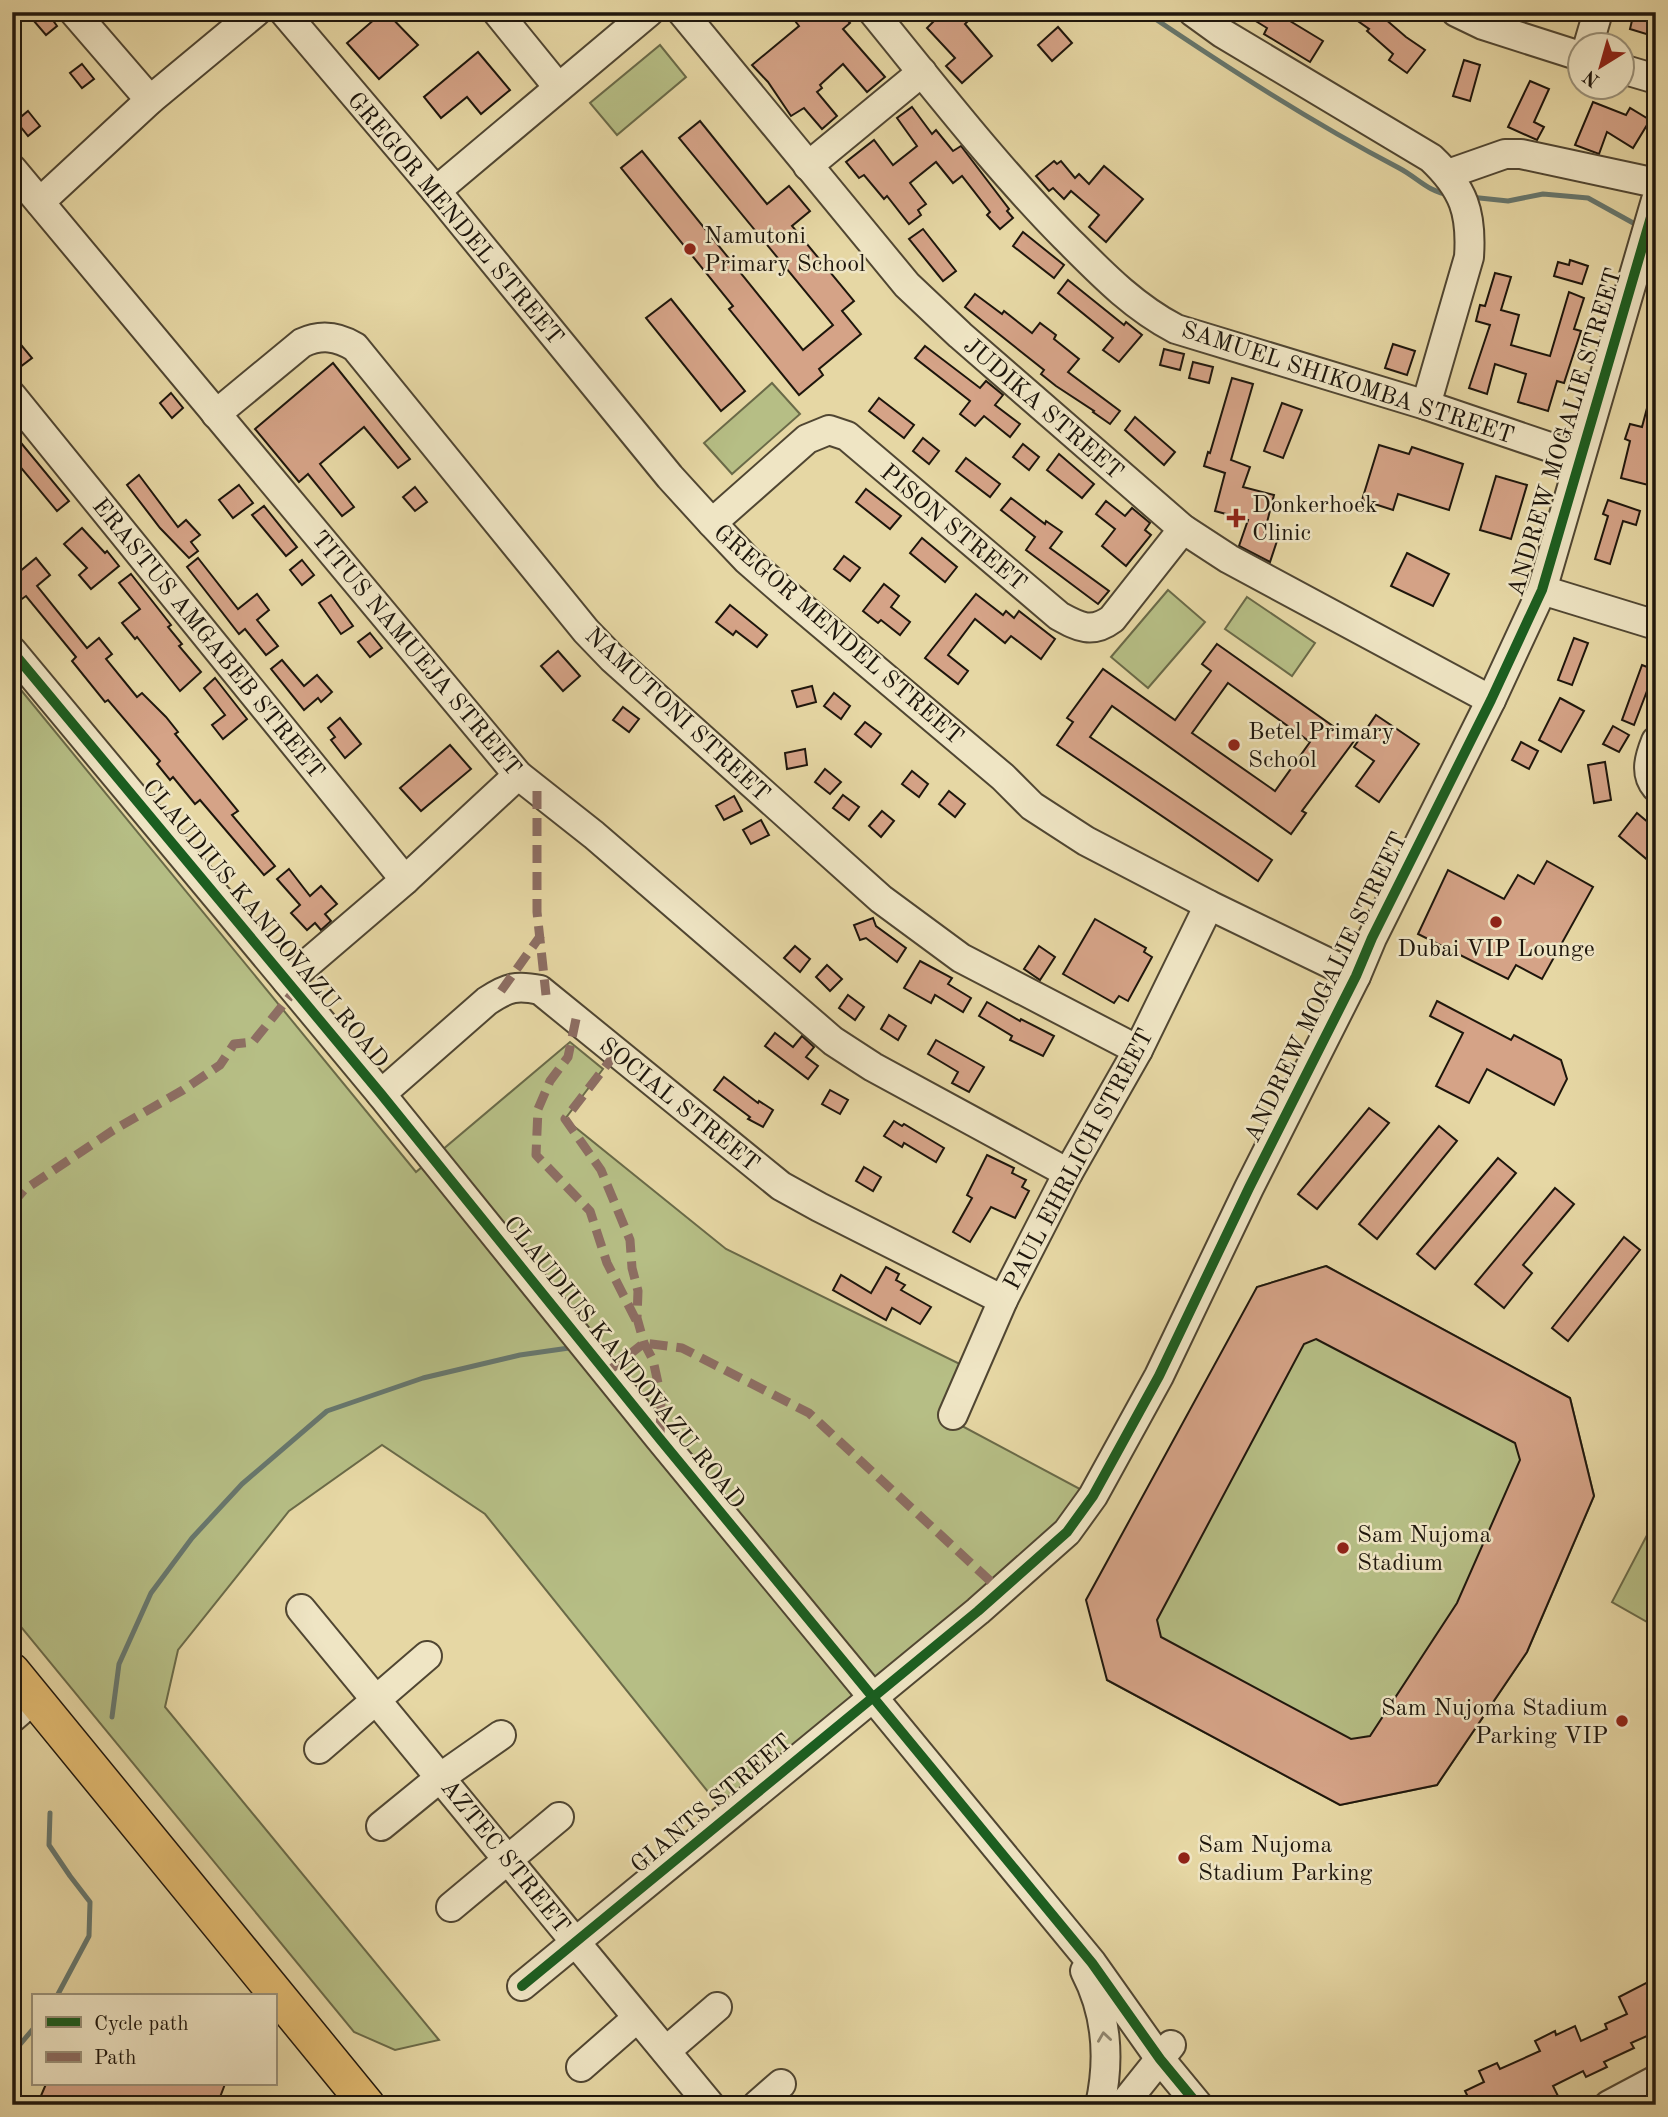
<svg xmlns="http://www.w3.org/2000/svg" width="1668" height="2117" font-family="'Old Standard TT',serif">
<rect width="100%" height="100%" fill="#e6d7a4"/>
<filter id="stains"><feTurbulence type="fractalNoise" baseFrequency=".00286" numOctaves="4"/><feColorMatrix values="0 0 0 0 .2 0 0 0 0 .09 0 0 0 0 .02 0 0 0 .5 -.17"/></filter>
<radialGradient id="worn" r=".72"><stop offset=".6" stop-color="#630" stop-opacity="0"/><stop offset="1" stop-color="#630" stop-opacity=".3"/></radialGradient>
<g fill="#b6be85" stroke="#6a6a48" stroke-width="2">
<path d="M660,45L686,77L617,135L590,103Z"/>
<path d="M772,383L800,414L732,474L704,443Z"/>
<path d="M1168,590L1205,622L1148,688L1111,657Z"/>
<path d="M1247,597L1315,643L1292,676L1225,629Z"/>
<path d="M12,679L416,1172L570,1042L603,1069L565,1119L726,1249L970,1369L947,1418L1093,1496L729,1818L485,1514L382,1445L289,1511L178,1650L165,1707L439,2040L395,2050L354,2032L12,1616Z"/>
<path d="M1326,1266L1570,1398L1594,1496L1527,1652L1437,1785L1340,1805L1107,1680L1257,1287Z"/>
<path d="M1656,1518V1627L1612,1602Z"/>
</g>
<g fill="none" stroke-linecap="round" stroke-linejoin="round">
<g stroke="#67776e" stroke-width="5">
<path d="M1145,12C1228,68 1311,122 1399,168C1418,178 1428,192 1450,195"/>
<path d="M1470,197L1508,201L1543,194L1588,198L1635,224"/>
<path d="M112,1717L119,1664L151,1593L192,1538L242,1484L327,1411L423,1378L520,1355L569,1348"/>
<path d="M50,1813L49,1845L70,1876L90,1902L89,1936L57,1996"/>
<path d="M12,2054L33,2029"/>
</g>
</g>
<g fill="#d5a387" stroke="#1e160c" stroke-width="2" fill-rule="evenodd">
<path d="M43,12H47L57,26L46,35L33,20Z"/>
<path d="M383,12H386L418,45L379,79L347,43Z"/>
<path d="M788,12H840L850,23L843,29L885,77L867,92L843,64L820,85L822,88L817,92L837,116L822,129L804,108L791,116L768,82L752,65L799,26Z"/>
<path d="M943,12H959L968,21L965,24L992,56L962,83L946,66L955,58L927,28Z"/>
<path d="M1241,12H1275L1323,41L1310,62L1264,34L1267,28Z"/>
<path d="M1345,12H1377L1406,37L1425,50L1407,73L1389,60L1393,54L1367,31L1369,29Z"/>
<path d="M1634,12L1656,15V37L1630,29Z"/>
<path d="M1058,27L1072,43L1052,61L1038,45Z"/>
<path d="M478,52L510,90L481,114L467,97L441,118L424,97Z"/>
<path d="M1464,60L1480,65L1470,101L1453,96Z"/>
<path d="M82,64L94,79L82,88L70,73Z"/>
<path d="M1530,81L1549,89L1534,122L1544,127L1537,140L1508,127Z"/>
<path d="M1593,102L1626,115L1630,108L1650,120L1633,148L1607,132L1599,154L1575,145Z"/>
<path d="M912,107L932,134L936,130L953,151L961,146L1009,209L1007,211L1013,218L1000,229L987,215L990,212L962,176L953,183L936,162L910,183L926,204L918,210L921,215L909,224L887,196L884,199L864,175L859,178L846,162L874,140L893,165L917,146L897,118Z"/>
<path d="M28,111L40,126L28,136L16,121Z"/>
<path d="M700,121L767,204L789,186L810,211L792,226L854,301L842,311L861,334L819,369L823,375L799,395L729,309L733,306L621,168L642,151L803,350L833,325L679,138Z"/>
<path d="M1054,161L1057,164L1061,161L1075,178L1079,174L1089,184L1104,166L1143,199L1106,242L1089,227L1099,215L1071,191L1064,199L1053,188L1049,191L1036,176Z"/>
<path d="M923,229L956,271L943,281L909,239Z"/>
<path d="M1023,232L1064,265L1054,278L1013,246Z"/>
<path d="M1570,260L1588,266L1582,284L1554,276L1558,262L1569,265Z"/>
<path d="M1495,273L1511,277L1501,310L1519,315L1511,345L1550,356L1569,292L1584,298L1574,329L1581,331L1564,383L1557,381L1548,411L1518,402L1526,374L1495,364L1487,394L1469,388L1490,325L1476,321L1480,305L1485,306Z"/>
<path d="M1068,280L1124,325L1126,322L1142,335L1119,362L1103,350L1113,338L1058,293Z"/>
<path d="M975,294L1002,314L1004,311L1032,333L1040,323L1056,335L1054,339L1079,359L1068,372L1120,411L1110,424L1093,412L1094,411L1056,386L1041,374L1044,370L965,307Z"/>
<path d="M671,299L745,391L721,411L646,318Z"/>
<path d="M12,334L32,358L20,367L12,357Z"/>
<path d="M1393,344L1415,351L1407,375L1385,368Z"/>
<path d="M925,346L980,388L986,381L1003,395L995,405L1020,424L1010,437L984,416L975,426L960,414L970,401L915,358Z"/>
<path d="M1164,349L1184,354L1180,370L1160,365Z"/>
<path d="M1193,362L1213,367L1209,383L1189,378Z"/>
<path d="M333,363L410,459L398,468L364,427L320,464L354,507L342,516L308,474L299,482L255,429Z"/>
<path d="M1232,378L1253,384L1231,460L1250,467L1243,487L1274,495L1264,534L1278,538L1270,562L1239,546L1248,520L1215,511L1225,473L1204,466L1208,452L1210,453Z"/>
<path d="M171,393L183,408L172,418L160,403Z"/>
<path d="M1651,393H1656V487L1621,478L1630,441L1625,439L1630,424L1642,427Z"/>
<path d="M879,398L914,425L904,438L869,411Z"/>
<path d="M1282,403L1302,410L1283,458L1264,451Z"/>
<path d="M1135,417L1175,452L1164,465L1125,430Z"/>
<path d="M12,432L69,501L57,511L12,457Z"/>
<path d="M923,438L939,451L929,464L913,451Z"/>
<path d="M1023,444L1039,457L1029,470L1013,457Z"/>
<path d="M1379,445L1409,454L1412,447L1463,464L1449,510L1398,494L1393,510L1362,500Z"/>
<path d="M1059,454L1094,484L1082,498L1047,470Z"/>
<path d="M966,458L1000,484L990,497L956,471Z"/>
<path d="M139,475L178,527L186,520L200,535L191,542L198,551L189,558L160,528L127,485Z"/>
<path d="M1496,476L1527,485L1511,539L1480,530Z"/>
<path d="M239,485L253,503L233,518L219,500Z"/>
<path d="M415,487L427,502L415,511L403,497Z"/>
<path d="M866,489L901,516L890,529L856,502Z"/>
<path d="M1011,498L1045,524L1046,521L1062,532L1050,548L1109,591L1098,604L1026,550L1035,537L1001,510Z"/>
<path d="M1608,500L1640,511L1636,525L1623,521L1610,564L1595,559L1608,516L1603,514Z"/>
<path d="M1106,501L1125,516L1132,508L1150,523L1145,530L1151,535L1126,566L1102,546L1115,529L1096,514Z"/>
<path d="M264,506L297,547L286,556L252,515Z"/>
<path d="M82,528L105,553L107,551L119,566L91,589L79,575L87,568L64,544Z"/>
<path d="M922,538L957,567L945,582L910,553Z"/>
<path d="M1407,553L1449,574L1433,606L1391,586Z"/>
<path d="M844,556L860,568L850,581L834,569Z"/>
<path d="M36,558L50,575L37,586L87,648L99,638L112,654L106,659L137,697L142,693L166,717L178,732L175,734L238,811L232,815L275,866L264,875L200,800L195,804L173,777L170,780L157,764L160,761L108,700L105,702L72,661L76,657L26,596L19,601L12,592V578Z"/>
<path d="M198,558L238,609L257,594L269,610L257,620L278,646L266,655L245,629L239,634L187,567Z"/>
<path d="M302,560L314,575L302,585L290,570Z"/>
<path d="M131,574L171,625L168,627L182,644L179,646L201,672L180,691L137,637L135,639L122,623L140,609L119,583Z"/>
<path d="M884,584L899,596L891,607L910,622L900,635L881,620L878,623L863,611Z"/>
<path d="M976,594L1003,615L1006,611L1014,618L1019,611L1055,639L1041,659L1011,636L1005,643L975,619L948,655L968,671L958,684L925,658Z"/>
<path d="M331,595L353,626L341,634L319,603Z"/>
<path d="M730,605L767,635L757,647L736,631L733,635L716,622Z"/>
<path d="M370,633L382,648L370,657L358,642Z"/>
<path d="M1574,638L1588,643L1572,685L1558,680Z"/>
<path d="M1217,644L1354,741L1302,811L1306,813L1291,834L1112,706L1090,737L1272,860L1258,881L1057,745L1073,722L1067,718L1103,669L1175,720L1211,671L1202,664ZM1228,683L1310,742L1275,791L1192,733Z"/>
<path d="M558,651L580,676L563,691L541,666Z"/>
<path d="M282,660L304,686L317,675L332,692L321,702L318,698L304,710L271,669Z"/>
<path d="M1642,665L1655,670L1634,725L1622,720Z"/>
<path d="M215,678L247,719L223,739L212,725L225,715L204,688Z"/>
<path d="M812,686L816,702L797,707L792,691Z"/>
<path d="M834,693L850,706L841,719L824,706Z"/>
<path d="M1560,698L1584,711L1561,752L1539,740Z"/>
<path d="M623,707L639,719L629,732L613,720Z"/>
<path d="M1376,715L1419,744L1379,802L1356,786L1374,761L1354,747Z"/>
<path d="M340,718L361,744L345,758L331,740L335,737L328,728Z"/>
<path d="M865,722L881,734L871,747L855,734Z"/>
<path d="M1613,726L1629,735L1619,752L1603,744Z"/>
<path d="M1521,742L1538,751L1529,769L1512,760Z"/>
<path d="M450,745L471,769L421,811L400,788Z"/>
<path d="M805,749L807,765L787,769L785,753Z"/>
<path d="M1605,762L1611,800L1594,803L1588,765Z"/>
<path d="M825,769L841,782L830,794L815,782Z"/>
<path d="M912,771L928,784L919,797L902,784Z"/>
<path d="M949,791L965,804L955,817L939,804Z"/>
<path d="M843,795L859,807L849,820L833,808Z"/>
<path d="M734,796L742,811L724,820L716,806Z"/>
<path d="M882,811L894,821L881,837L869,826Z"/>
<path d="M1637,813L1656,829V867L1619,836Z"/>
<path d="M761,820L769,835L751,844L743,830Z"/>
<path d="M1547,861L1593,887L1542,979L1516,965L1508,979L1418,934L1448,870L1504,899L1518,875L1534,884Z"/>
<path d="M289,869L310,896L321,886L337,904L325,914L331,921L321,930L315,923L307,930L291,913L300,905L277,879Z"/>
<path d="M873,918L876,926L906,948L897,962L866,938L860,940L854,925Z"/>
<path d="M1095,919L1146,948L1144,952L1152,957L1128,1001L1119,996L1114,1003L1063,974Z"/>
<path d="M795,946L810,959L800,972L784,958Z"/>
<path d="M1039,946L1055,957L1040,980L1024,969Z"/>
<path d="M920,961L952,978L948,984L971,998L963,1012L935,995L931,1003L904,988Z"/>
<path d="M827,965L842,979L830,991L816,977Z"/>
<path d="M848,995L864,1007L855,1020L839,1008Z"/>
<path d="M1437,1001L1511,1040L1514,1035L1561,1060L1567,1079L1554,1105L1487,1069L1469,1103L1436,1086L1463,1033L1430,1016Z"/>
<path d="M987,1002L1020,1021L1021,1019L1054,1036L1043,1056L1010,1040L1012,1036L979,1016Z"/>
<path d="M889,1015L906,1026L898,1040L881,1029Z"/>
<path d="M775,1033L793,1047L802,1036L814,1047L806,1057L818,1066L808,1079L765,1046Z"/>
<path d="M936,1040L984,1067L969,1092L952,1083L958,1072L928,1054Z"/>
<path d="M724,1077L758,1103L759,1101L773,1110L763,1127L748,1119L750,1117L714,1090Z"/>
<path d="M830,1090L848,1100L840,1114L822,1104Z"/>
<path d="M1369,1108L1389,1123L1317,1209L1298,1194Z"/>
<path d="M894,1121L902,1126L904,1124L944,1148L936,1162L904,1143L902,1147L884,1136Z"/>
<path d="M1439,1126L1457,1141L1377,1239L1359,1224Z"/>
<path d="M987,1155L1014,1168L1012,1173L1026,1180L1022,1187L1029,1191L1015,1218L991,1207L970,1242L953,1232L972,1198L967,1195Z"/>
<path d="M1498,1158L1516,1173L1435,1269L1417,1254Z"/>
<path d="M864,1167L881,1177L873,1191L856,1181Z"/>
<path d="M1555,1188L1574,1204L1523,1265L1532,1273L1504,1308L1475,1284Z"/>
<path d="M1624,1237L1640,1250L1568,1341L1552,1328Z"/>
<path d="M1326,1266L1570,1398L1594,1496L1527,1652L1437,1785L1340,1805L1107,1680L1086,1600L1257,1287ZM1316,1339L1515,1443L1520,1460L1457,1603L1370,1736L1351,1739L1161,1637L1157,1620L1304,1344Z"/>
<path d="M886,1267L899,1274L896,1280L905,1285L901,1290L931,1307L920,1324L892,1308L886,1320L833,1290L841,1275L871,1293Z"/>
<path d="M1648,1982L1656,1998V2032L1631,2043L1634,2048L1604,2062L1607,2067L1586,2077L1583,2071L1553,2086L1559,2098L1544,2105H1527L1525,2100L1514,2105H1472L1465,2091L1484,2082L1479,2071L1497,2063L1500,2069L1540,2051L1535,2041L1555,2031L1556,2035L1575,2026L1581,2041L1607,2029L1605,2024L1627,2014L1619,1997Z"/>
<path d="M46,2084H225L217,2105H37Z"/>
</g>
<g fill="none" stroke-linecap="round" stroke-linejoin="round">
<g stroke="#504632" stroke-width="32">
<g id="minor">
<path d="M74,12L150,100"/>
<path d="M284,12L436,191L670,477L712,523L747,560L786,594L1003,777L1032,806L1086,841L1209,905L1356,976"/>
<path d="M497,12L558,87"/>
<path d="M682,12L907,285L960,335L1183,529L1229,559L1491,700"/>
<path d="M873,12C935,88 996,167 1065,237C1100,272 1132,306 1176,329L1426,405L1579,457"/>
<path d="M1193,12L1222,33L1431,158C1464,189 1472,213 1469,257L1426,405"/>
<path d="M1456,12L1483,25L1580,56"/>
<path d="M1588,46L1598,12"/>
<path d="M1622,69L1656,79"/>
<path d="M808,166L922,72"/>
<path d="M12,169L518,775L594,835L833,1041L873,1067L1068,1173"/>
<path d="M1448,174L1505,154H1521L1656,183"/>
<path d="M436,191L649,12"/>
<path d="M40,202L150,100L256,12"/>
<path d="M12,396L405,880"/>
<path d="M216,414L302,343C321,334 337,336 355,347L586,631L612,658L881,899L961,958L1138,1050"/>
<path d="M712,523L807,439L829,430L847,436L1059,616C1079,627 1092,634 1112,619L1183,529"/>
<path d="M1542,590L1656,625"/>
<path d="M12,651L381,1094L660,1439L1092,1963L1160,2059L1198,2105"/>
<path d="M1656,741C1650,756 1644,773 1656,787"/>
<path d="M287,981L405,880L518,775"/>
<path d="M381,1094L487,1001C508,987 517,985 540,990L781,1186L819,1207L1003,1300"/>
<path d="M953,1415L1003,1300L1068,1173L1138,1050L1209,905"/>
<path d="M301,1609C438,1773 573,1940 710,2105"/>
<path d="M12,1718L35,1698"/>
<path d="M319,1749L427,1656"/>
<path d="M381,1826L441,1777L501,1735"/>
<path d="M451,1907L559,1817"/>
<path d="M1085,1971C1107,2013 1110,2060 1100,2105"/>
<path d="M522,1986L978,1611L1067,1532L1093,1496L1159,1376L1249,1188L1356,976L1372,938L1491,700L1542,590L1656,200"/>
<path d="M666,2051L717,2007"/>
<path d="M581,2067L637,2018"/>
<path d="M757,2105L781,2084"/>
<path d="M1123,2105L1171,2045"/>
<path d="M1609,2105L1656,2080"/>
</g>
</g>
<g stroke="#1e160c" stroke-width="38">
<path id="major" d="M12,1671L367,2105"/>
</g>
<use href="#minor" stroke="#efe5c4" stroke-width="28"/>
<use href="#major" stroke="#e3bc72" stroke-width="35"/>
<g stroke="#8d6e63" stroke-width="9" stroke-dasharray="18 9" stroke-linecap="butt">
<path d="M537,791V912L546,995"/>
<path d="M501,991L541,935"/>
<path d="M576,1019L568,1057L550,1081L538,1109L536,1155L590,1211L607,1263L637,1322"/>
<path d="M616,1053L565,1119L601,1170L630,1240L632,1268L638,1291L637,1318L644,1343L653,1360L661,1397L660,1439"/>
<path d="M12,1204L24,1190L112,1131L183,1090L220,1065L234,1044L253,1042L295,990"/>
<path d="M606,1373L644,1343L682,1348L809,1413L1001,1591"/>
</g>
<g stroke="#efe5c4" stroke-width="15">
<g id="cycleway">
<path d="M12,651L381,1094L660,1439L1092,1963L1160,2059L1198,2105"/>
<path d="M522,1986L978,1611L1067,1532L1093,1496L1159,1376L1249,1188L1356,976L1372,938L1491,700L1542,590L1656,200"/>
</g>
</g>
<use href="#cycleway" stroke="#1b5e20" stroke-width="10"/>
</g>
<defs><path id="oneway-chevron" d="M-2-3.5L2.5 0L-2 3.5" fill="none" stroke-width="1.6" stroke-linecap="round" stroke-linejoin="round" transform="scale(1.75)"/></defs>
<use stroke="#918871" href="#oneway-chevron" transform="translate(1104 2037) rotate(-98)"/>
<g fill="#8f2418" stroke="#efe5c4" stroke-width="2.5">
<circle cx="690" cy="249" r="7"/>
<path d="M1232.5 507.5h7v7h7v7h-7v7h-7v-7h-7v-7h7z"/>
<circle cx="1234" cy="745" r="7"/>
<circle cx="1496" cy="922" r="7"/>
<circle cx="1343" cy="1548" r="7"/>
<circle cx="1622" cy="1721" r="7"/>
<circle cx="1184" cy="1858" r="7"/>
</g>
<g text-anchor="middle" stroke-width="5" stroke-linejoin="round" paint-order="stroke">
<g font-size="24" fill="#1e160c" stroke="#efe5c4">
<text transform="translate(456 218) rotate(50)" y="8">GREGOR MENDEL STREET</text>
<text transform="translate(1348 382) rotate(18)" y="8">SAMUEL SHIKOMBA STREET</text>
<text transform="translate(1044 408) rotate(41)" y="8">JUDIKA STREET</text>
<text transform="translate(1564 432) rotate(-73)" y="8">ANDREW MOGALIE STREET</text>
<text transform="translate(954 527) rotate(40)" y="8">PISON STREET</text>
<text transform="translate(839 634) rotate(41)" y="8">GREGOR MENDEL STREET</text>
<text transform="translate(209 638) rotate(51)" y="8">ERASTUS AMGABEB STREET</text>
<text transform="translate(417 653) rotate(50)" y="8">TITUS NAMUEJA STREET</text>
<text transform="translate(678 714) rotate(43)" y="8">NAMUTONI STREET</text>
<text transform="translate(266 923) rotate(50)" y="8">CLAUDIUS KANDOVAZU ROAD</text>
<text transform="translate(1325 987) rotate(-64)" y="8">ANDREW MOGALIE STREET</text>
<text transform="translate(680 1104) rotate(39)" y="8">SOCIAL STREET</text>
<text transform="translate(1078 1159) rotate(-62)" y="8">PAUL EHRLICH STREET</text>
<text transform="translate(625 1362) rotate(51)" y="8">CLAUDIUS KANDOVAZU ROAD</text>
<text transform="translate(711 1803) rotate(-40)" y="8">GIANTS STREET</text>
<text transform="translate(506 1856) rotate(51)" y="8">AZTEC STREET</text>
</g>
<g font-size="24" fill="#1e160c" stroke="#efe5c4" text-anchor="start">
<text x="704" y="243">Namutoni<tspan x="704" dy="28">Primary School</tspan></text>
<text x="1252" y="512">Donkerhoek<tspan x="1252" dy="28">Clinic</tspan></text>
<text x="1248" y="739">Betel Primary<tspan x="1248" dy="28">School</tspan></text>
<text x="1496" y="956" text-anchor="middle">Dubai VIP Lounge</text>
<text x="1357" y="1542">Sam Nujoma<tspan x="1357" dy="28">Stadium</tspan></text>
<text x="1608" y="1715" text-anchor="end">Sam Nujoma Stadium<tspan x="1608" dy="28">Parking VIP</tspan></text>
<text x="1198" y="1852">Sam Nujoma<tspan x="1198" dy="28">Stadium Parking</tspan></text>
</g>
</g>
<rect width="1668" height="2117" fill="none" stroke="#e6d7a4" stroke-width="42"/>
<rect x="14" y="14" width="1640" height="2089" fill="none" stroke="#1e160c" stroke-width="3.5"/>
<rect x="21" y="21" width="1626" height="2075" fill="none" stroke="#1e160c" stroke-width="2"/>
<rect x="32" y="1994" width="245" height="91" fill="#efe5c4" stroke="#9b927a" stroke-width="2"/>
<rect x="46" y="2017" width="35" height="10" fill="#1b5e20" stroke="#9b927a" stroke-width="2"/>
<text x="94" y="2030" font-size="21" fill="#1e160c">Cycle path</text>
<rect x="46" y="2052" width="35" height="10" fill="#8d6e63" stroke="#9b927a" stroke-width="2"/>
<text x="94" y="2064" font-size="21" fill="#1e160c">Path</text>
<g transform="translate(1601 66) rotate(217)"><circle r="33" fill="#efe5c4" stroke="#9b927a" stroke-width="2"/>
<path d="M0-5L12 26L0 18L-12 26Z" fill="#8f2418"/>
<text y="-10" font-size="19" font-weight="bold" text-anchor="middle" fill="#1e160c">N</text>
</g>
<rect width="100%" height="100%" filter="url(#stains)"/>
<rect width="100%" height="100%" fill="url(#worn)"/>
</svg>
